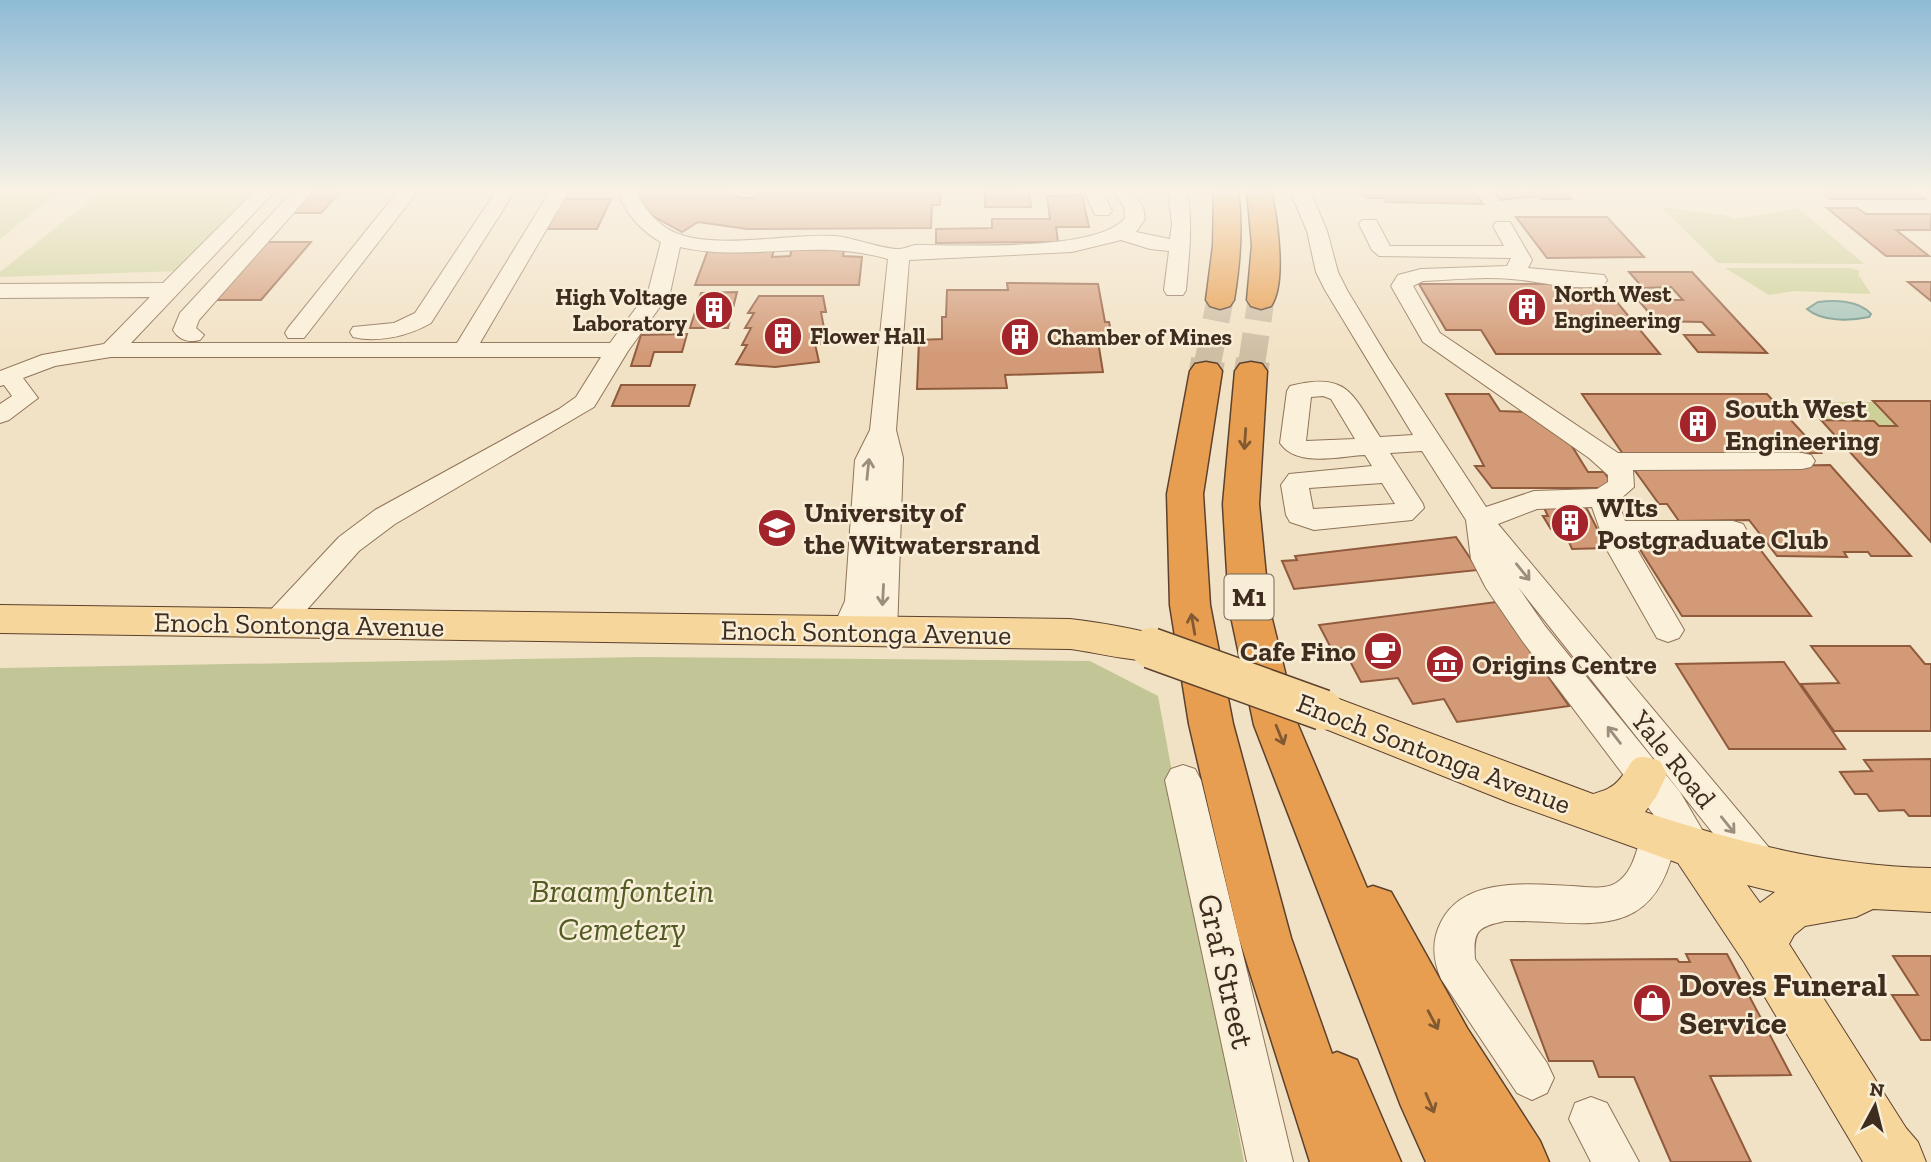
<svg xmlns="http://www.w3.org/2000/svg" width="1931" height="1162" font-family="'Zilla Slab',serif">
<rect width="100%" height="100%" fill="#f2e2c5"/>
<g fill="#cdd198">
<path d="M0,191H60L0,239Z"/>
<path d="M102,191H257L179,271L0,277V272Z"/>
<path d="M1661,207L1724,215L1735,219L1798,208L1864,264L1718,263Z"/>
<path d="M1725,268H1851L1860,271L1858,274L1871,294L1794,291L1769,295Z"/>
<path d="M1804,402H1872L1896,426H1879L1874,420L1820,419Z"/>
</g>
<path fill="#c2c697" d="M641,657L1090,661L1158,696L1244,1162H0V668Z"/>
<path fill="#a7c5bb" stroke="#6d9489" stroke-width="2" d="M1818,302C1834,300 1859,300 1871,314L1869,317C1850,321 1822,322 1807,309Z"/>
<g fill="#d39a78" stroke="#905a3d" stroke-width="2">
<path d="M308,191H341L321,213H287Z"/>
<path d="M636,191H724L740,198H755L758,193H940V205H932L931,228L747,229L698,222L682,232L649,214L636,196Z"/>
<path d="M985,191H1029L1031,207H985Z"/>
<path d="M1361,191H1474L1483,204L1386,202L1384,198H1366Z"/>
<path d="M1492,191H1563L1571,199H1541L1538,196L1501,200Z"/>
<path d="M1820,191H1901L1917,192L1925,199H1830Z"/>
<path d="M1082,195L1089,227H1056L1058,242L936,243V229L992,228V219H1050L1047,196Z"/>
<path d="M563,199H611L597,229H547Z"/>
<path d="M1827,208H1857L1866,214H1931V230H1896L1929,256H1886Z"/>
<path d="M1516,217H1607L1644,257L1547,258Z"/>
<path d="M261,242H311L261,300H216Z"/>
<path d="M792,249L844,250L843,256L862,257L859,285H695L708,250H774L772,257L790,256Z"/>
<path d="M1629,272H1692L1767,353L1698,352L1684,335H1714L1702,322L1656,321L1638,300H1683L1671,287L1643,288Z"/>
<path d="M1908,282H1931V301Z"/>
<path d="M1007,283L1098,284L1105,322H1109L1112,335H1097L1103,372L1005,375L1007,388L917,389L919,340L942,339V317H946L947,290H1008Z"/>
<path d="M1419,284H1602L1660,354H1496L1481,330H1446Z"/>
<path d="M737,292L728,328H690L701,293Z"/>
<path d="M759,296H823L826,312H821L824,328H818L821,344H815L819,362L775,367L736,364L747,345H742L751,328H745L754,313H748Z"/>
<path d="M687,334L682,352H654L650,366H631L641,335Z"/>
<path d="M621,385H695L689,406H612Z"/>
<path d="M1446,394H1489L1500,411L1526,412L1570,443L1588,472H1604L1615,488H1492L1475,466H1484Z"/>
<path d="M1582,394H1767L1821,453L1623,454Z"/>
<path d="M1873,401H1931V542L1821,420L1874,421L1879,426H1897Z"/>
<path d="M1830,465L1911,556H1871L1868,552H1844L1847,557L1777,556L1749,520L1679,521L1667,504H1659L1633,468Z"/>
<path d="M1542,503L1585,505L1607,548L1572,549L1564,530L1551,529L1543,516H1548Z"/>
<path d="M1542,503L1569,505L1582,529H1551L1543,516H1548Z"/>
<path d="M1456,537L1478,570L1294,589L1282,561L1297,560L1295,556Z"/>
<path d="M1639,548H1759L1811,616H1682Z"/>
<path d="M1496,602L1569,706L1457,722L1444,699L1413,704L1398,678L1361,682L1343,648L1332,650L1319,625Z"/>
<path d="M1811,646H1910L1925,664H1931V731H1834L1801,684L1839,683Z"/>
<path d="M1784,662L1845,749H1729L1676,664Z"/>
<path d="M1931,759V816H1909L1904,810L1879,811L1867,794H1855L1840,772L1872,771L1864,760Z"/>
<path d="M1686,954H1727L1791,1075L1710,1076L1751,1162H1671L1634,1077H1599L1593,1061H1549L1511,960L1677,959L1679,962H1690Z"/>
<path d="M1893,956H1931V1040H1921L1892,995H1918Z"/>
</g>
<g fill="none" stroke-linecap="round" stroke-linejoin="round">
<g stroke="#cebea4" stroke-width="27" stroke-dasharray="27 14" stroke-linecap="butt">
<path d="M1208,361L1220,300"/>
<path d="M1252,361L1261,300"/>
</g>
<g stroke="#cebea4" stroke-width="34" stroke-dasharray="34 18" stroke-linecap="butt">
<path d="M1206,371L1208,360"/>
<path d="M1251,371L1253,360"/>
</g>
<g stroke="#8f7359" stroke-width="2">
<g id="minor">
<path d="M255,191H275L131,343H457L550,191H569L480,343H610L648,292L661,242C644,233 621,210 619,191H637C641,207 660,227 676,233C717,250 791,233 836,236C854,238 886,250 899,249C904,249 910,246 915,245C960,245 1098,252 1125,218L1124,207L1113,191H1132L1143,207L1145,219L1136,232L1170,239L1172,224L1168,191H1187C1193,225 1189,255 1186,290L1183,295H1167L1164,290L1169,251L1150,249L1121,240L1072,252L909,260L896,430L903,458L897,633L892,641L881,645L870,641L865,633L866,623L858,640L847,644L836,640L831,632L845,601L855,460L870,430L888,259C814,237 749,263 680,247L670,293L628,351L594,407L395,524L359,551L287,632L276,636L265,632L261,624L265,616L339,537L375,510L559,409L576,397L601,357H111L55,366L23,378L38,398L9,420L0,423V404L12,396L4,385L0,386V371L42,355L104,344L150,297L0,298V284L163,283Z"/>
<path d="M293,191H313L199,320L196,328L204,335L200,340C189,343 179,340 173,330L180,313Z"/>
<path d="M398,191H418L304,338H288L285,333L288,328Z"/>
<path d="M496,191H515L431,323C409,336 378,343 353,337L350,332L353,327L394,323L415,313Z"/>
<path d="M1084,191H1102L1112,211L1109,215H1095Z"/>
<path d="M1290,191H1310L1327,231L1338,272L1347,290L1388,358L1486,507L1534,491L1597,489L1608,482V475L1589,458L1423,342L1391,286L1398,275L1421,269L1507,266L1511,258L1379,256L1372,250L1359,224L1362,220H1376L1390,246H1504L1493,226L1496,222H1510L1532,260L1528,268L1604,275L1607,280L1604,285C1573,292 1541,281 1511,279C1482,276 1452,280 1423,281L1413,286L1440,333L1618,453H1802L1811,455L1815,461L1811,467L1802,469L1633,470L1634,487L1618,501L1625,521H1733L1743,524L1747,531L1743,538L1733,541H1632L1684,630L1679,638L1668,642L1657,638L1607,550L1592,507L1537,509L1498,524L1776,856L1782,868L1776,880L1763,885L1750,880L1518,587L1545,626L1680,792L1714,850L1708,862L1695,867L1682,862L1674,848C1651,947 1582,919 1505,921C1477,927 1473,931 1475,959L1547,1063L1554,1078L1547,1093L1532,1100L1517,1093L1441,979C1433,960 1431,941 1441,922C1464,876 1530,884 1573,886C1587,887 1604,890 1616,883C1636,870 1636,846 1645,826L1659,822L1523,642L1486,588L1471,559L1466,520L1422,451L1390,453L1423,504L1424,508L1412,520L1314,530L1290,522L1286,515L1281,485L1289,474L1372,466L1365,455C1339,456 1297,468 1280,443L1287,391L1290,386C1348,371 1352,394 1380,437L1413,435L1325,290L1316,272L1307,231ZM1323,396L1331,399L1355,439L1306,441L1311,397ZM1382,483L1395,504L1313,509L1309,488Z"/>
<path d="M1183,765L1195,769L1201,780L1293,1162H1247L1165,780L1171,769Z"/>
<path d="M1591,1097L1607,1103L1639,1162H1591L1569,1119L1575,1103Z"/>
</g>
</g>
<g stroke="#5c412e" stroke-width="2">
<g id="major">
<path d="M0,605L1070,619C1102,623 1134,628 1165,637L1171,648L1165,659C1144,665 1095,652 1070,649L0,633Z"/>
<path d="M1323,693L1593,794C1602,791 1611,789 1618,781C1635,763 1628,750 1660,761L1667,774L1656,797L1645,812C1739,843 1832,866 1931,868V912L1873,909L1856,917L1805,926L1794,935L1789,944L1906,1128L1918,1142L1926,1162H1863L1744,962L1678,863L1508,802L1308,722L1302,710L1308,698ZM1747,885L1775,892L1760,903Z"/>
</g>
</g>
<g stroke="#5c412e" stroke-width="3">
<g id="highway">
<path d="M1214,191H1238C1243,227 1240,264 1234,300L1230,306L1220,309L1210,306L1206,300L1213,246Z"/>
<path d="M1247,191H1271C1277,217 1287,283 1271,306L1261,309L1251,306L1247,300L1252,245Z"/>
<path d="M1206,362L1217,364L1222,371L1203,494L1210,605L1233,724L1291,938L1332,1054L1337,1052L1357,1060L1401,1162H1310L1239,938L1189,724L1170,605L1167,494L1190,371L1195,364Z"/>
<path d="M1251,362L1262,364L1267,371L1259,504L1269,607L1298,725L1367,888L1373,886L1391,892L1467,1028L1540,1141L1549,1162H1426L1401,1106L1254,725L1229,607L1223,504L1235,371L1240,364Z"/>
</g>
</g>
<use href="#minor" fill="#fbf0da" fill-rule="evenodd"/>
<use href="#major" fill="#f7d69b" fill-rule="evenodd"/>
<use href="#highway" fill="#e79e50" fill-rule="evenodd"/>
<g stroke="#5c412e" stroke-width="43" stroke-linecap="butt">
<path id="major-bridge" d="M1151,648L1323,710"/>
</g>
<use href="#major-bridge" stroke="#f7d69b" stroke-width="40"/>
</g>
<defs><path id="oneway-shaft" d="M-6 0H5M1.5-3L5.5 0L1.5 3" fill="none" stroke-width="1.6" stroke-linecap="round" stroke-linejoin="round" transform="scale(1.75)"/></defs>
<g stroke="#825a32">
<use href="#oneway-shaft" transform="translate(1245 439) rotate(94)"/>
<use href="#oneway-shaft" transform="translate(1193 624) rotate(-100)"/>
<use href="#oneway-shaft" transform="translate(1280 735) rotate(68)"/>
<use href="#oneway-shaft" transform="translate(1433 1020) rotate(62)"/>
<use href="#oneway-shaft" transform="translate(1430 1103) rotate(67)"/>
</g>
<g stroke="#9c8e7c">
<use href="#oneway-shaft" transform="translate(868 469) rotate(-84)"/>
<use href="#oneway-shaft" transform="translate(1523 572) rotate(51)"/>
<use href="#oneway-shaft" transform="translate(883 595) rotate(93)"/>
<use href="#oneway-shaft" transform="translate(1614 735) rotate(-128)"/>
<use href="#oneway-shaft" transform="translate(1728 825) rotate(51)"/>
</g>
<linearGradient id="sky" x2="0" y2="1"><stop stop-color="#8ebbd6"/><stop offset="0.54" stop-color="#f9f2e5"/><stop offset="1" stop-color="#f9f2e5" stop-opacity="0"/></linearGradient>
<rect width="1931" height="353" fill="url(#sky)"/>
<defs>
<g id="building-disc" transform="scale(2.0125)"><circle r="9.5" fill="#a3242b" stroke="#f8edd6"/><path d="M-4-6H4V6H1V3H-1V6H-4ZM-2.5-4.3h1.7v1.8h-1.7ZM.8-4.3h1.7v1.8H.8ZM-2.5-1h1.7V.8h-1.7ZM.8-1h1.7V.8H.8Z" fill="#fff"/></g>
<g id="university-disc" transform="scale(2.0125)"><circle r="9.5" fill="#a3242b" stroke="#f8edd6"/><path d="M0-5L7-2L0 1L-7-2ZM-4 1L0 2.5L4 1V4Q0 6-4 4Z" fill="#fff"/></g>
<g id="cafe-disc" transform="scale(2.0125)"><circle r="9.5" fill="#a3242b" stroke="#f8edd6"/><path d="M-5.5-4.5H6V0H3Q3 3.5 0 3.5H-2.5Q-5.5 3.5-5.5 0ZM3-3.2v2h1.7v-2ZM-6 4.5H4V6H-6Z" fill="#fff"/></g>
<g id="museum-disc" transform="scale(2.0125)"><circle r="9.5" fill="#a3242b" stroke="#f8edd6"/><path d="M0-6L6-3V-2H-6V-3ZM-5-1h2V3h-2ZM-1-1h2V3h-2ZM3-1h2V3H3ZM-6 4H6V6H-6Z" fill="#fff"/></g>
<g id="shop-disc" transform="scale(2.0125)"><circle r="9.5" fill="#a3242b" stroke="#f8edd6"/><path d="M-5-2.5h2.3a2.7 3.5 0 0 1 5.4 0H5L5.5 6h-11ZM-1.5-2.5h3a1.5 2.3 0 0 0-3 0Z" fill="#fff"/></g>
</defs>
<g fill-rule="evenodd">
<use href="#building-disc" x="1527" y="307"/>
<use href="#building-disc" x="714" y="310"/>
<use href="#building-disc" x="783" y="336"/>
<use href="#building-disc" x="1020" y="337"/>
<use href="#building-disc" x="1698" y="424"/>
<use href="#building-disc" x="1570" y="523"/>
<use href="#university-disc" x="777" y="528"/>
<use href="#cafe-disc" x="1383" y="651"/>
<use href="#museum-disc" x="1445" y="664"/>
<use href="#shop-disc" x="1652" y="1003"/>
</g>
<g text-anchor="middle" stroke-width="5" stroke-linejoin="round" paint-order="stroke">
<g font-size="23" font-weight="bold" fill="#3e2c1e" stroke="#f8edd6" text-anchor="start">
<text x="1554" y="302">North West<tspan x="1554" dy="26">Engineering</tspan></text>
<text x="687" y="305" text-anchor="end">High Voltage<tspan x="687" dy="26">Laboratory</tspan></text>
<text x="810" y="344">Flower Hall</text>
<text x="1047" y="345">Chamber of Mines</text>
</g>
<rect fill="#f8edd6" stroke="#766655" stroke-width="2" x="1224.5" y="574.5" width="49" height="45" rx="5"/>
<g font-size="26" font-weight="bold" fill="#3e2c1e">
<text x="1249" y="606">M1</text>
</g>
<g font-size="28" font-weight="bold" fill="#3e2c1e" stroke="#f8edd6" text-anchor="start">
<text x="1725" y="418">South West<tspan x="1725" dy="32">Engineering</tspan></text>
<text x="1597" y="517">WIts<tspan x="1597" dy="32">Postgraduate Club</tspan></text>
<text x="804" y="522">University of<tspan x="804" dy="32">the Witwatersrand</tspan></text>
<text x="1356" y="661" text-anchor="end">Cafe Fino</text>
<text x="1472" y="674">Origins Centre</text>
</g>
<g font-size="28" fill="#3e2c1e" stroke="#f8edd6">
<text transform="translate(299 624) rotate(1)" y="10">Enoch Sontonga Avenue</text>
<text transform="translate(866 632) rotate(1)" y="10">Enoch Sontonga Avenue</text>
<text transform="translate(1434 753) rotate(21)" y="10">Enoch Sontonga Avenue</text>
<text transform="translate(1674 759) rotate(51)" y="10">Yale Road</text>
</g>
<g font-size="33" font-style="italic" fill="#505c23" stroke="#f8edd6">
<text x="622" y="902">Braamfontein<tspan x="622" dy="38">Cemetery</tspan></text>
</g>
<g font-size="33" fill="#3e2c1e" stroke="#f8edd6">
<text transform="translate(1227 971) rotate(77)" y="12">Graf Street</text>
</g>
<g font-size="33" font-weight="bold" fill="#3e2c1e" stroke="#f8edd6" text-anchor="start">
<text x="1679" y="996">Doves Funeral<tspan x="1679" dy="38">Service</tspan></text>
</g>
</g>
<g transform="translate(1875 1106) rotate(7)" stroke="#f8edd6" stroke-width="5" paint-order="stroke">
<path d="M0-5L12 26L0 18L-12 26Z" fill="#3e2c1e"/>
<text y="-10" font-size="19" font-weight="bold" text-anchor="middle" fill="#3e2c1e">N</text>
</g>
</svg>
